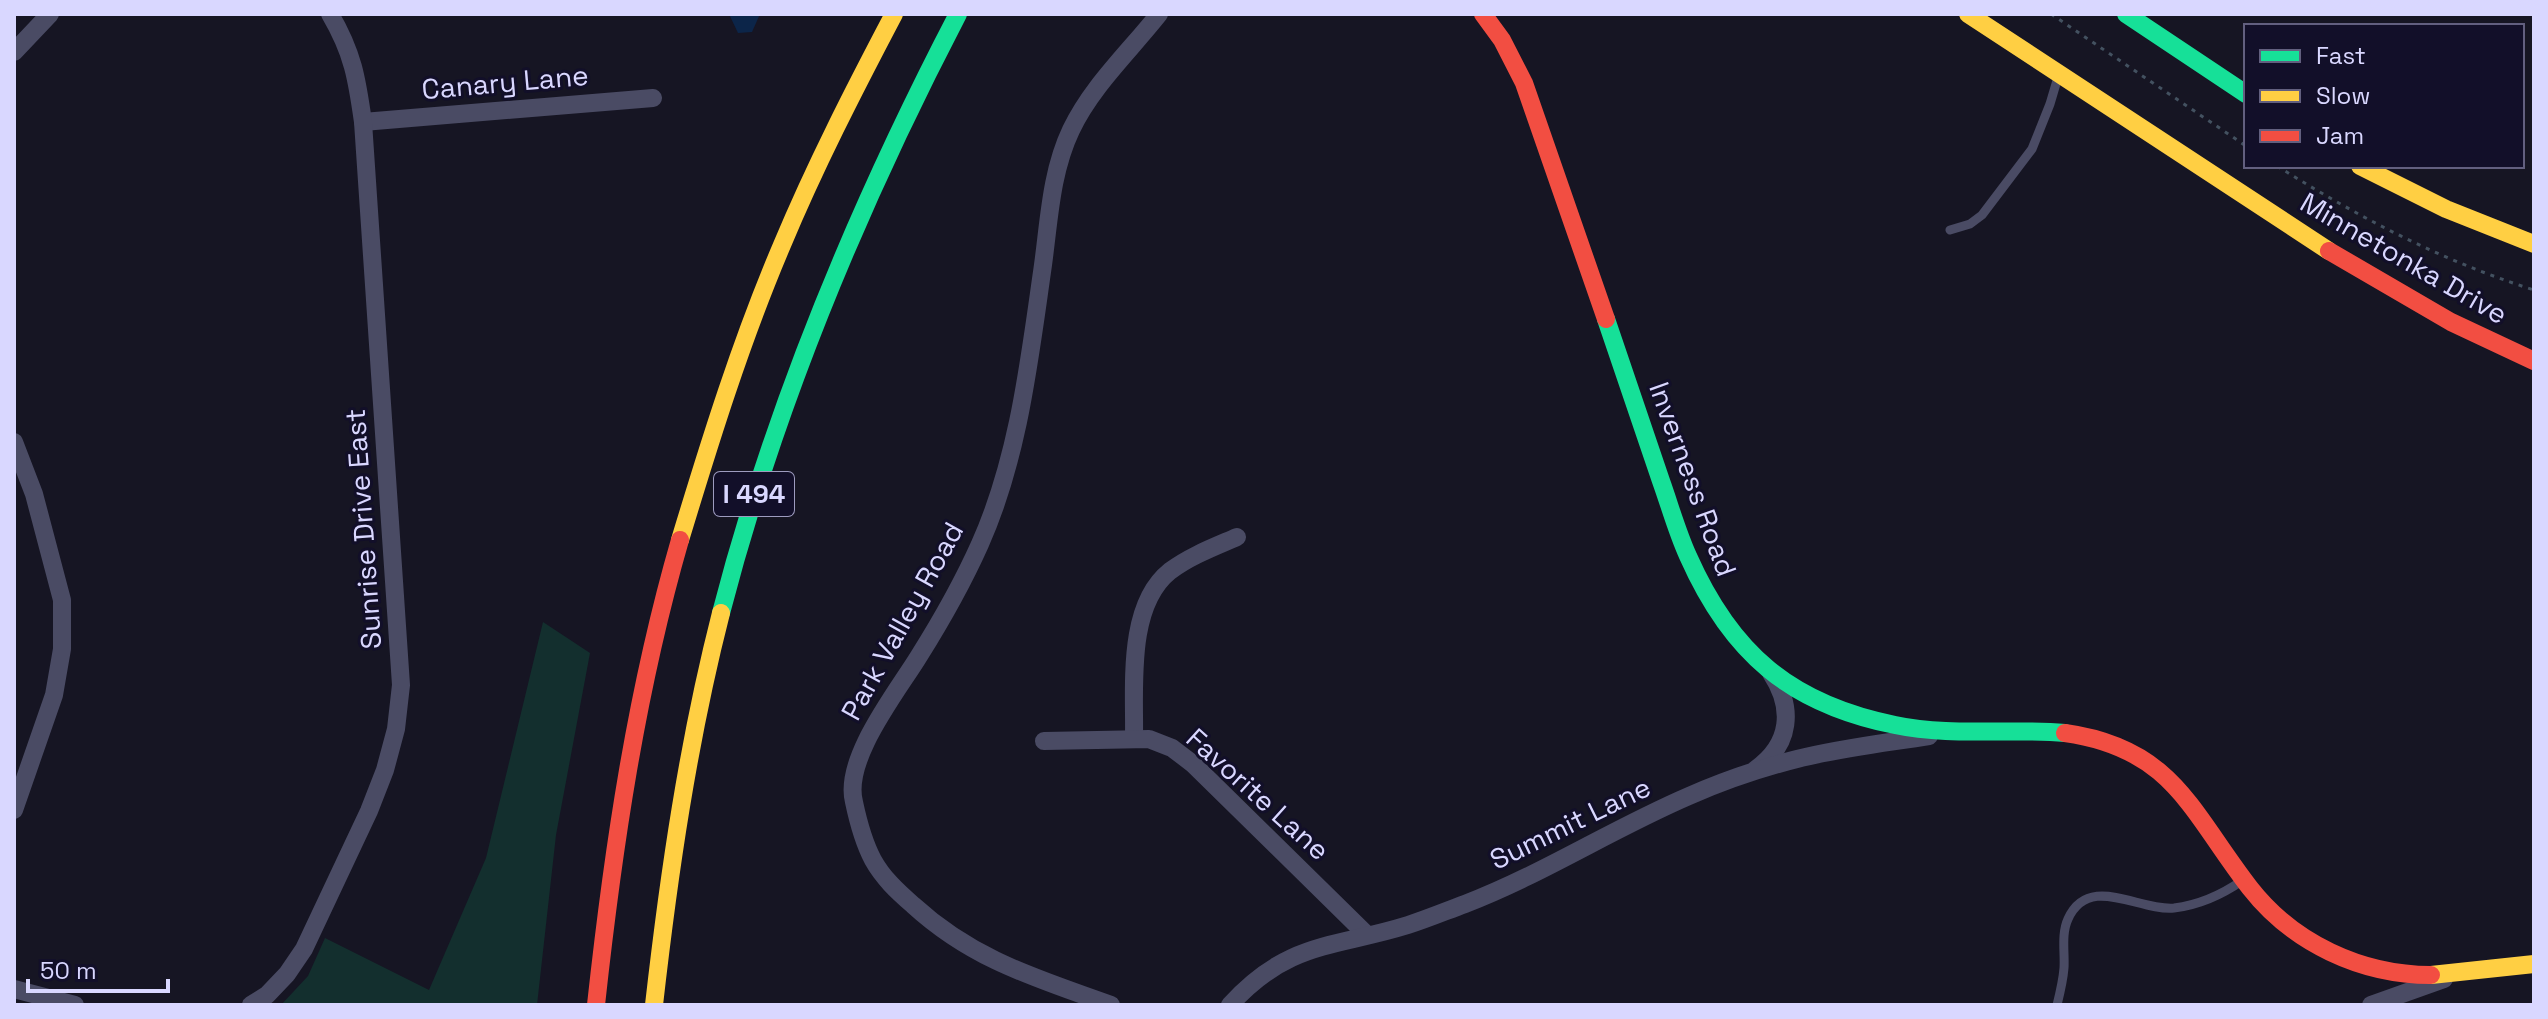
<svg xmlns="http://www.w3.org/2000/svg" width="2548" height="1019" font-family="'Space Grotesk',sans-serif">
<rect width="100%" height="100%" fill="#161523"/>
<path fill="#132f2e" d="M543,622L590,653L556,835L537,1005H281L308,976L325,938L429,990L486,858Z"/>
<path fill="#0c2549" d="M729,14H760L752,32L738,33Z"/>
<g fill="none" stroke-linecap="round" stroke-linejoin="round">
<g stroke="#435160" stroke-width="3" stroke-dasharray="4 6" stroke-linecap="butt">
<path d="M2051,14L2246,146"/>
<path d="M2277,166C2360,218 2440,260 2534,290"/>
</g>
<g stroke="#4a4b64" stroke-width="9">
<path d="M1950,230L1970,224L1982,215L2032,149L2050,104L2058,77"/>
<path d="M2057,1005C2060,993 2063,981 2064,968C2065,953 2061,934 2068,919C2089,873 2138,911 2174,908C2199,905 2223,894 2243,880"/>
</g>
<g stroke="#4a4b64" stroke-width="18">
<path d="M14,52L50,14"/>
<path d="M363,122L653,98"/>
<path d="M14,442L34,494L62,600V649L54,695L14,810"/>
<path d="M1134,738C1135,688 1126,606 1170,571C1190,556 1214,547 1237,537"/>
<path d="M1044,741L1149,739L1172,748L1193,764L1366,934"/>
<path d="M1756,769C1791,744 1794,708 1771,673"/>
<path d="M14,989L75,1005"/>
<path d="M251,1005L267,995L287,974L304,949L369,811L385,770L396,729L401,685L363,122C357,79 353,53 330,14"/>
<path d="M1111,1005C1036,978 973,960 913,905C897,891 883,878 873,860C864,843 858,821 854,802C843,759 897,692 919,656C941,621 963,582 980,544C1018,459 1029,363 1042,272C1049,225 1050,174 1071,130C1092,86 1129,52 1159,14"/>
<path d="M1230,1005C1288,941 1334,948 1408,925C1427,919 1446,911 1465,904C1543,874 1612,829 1689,796C1723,781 1761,768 1797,759C1840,748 1885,743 1929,736"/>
<path d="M2371,1005L2444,979"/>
</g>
<g stroke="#16e098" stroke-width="18">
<path d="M2126,14L2246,94"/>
<path d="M1606,319C1624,373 1643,427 1661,481C1670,506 1677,532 1688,556C1731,653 1790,704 1895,725C1951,737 2008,728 2065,733"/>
<path d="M721,613C775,404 858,206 958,14"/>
</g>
<g stroke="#ffcf43" stroke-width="18">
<path d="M1968,14L2329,251"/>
<path d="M2360,166L2446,209L2534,244"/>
<path d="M680,540C710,441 741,341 782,245C815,166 854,90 894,14"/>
<path d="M2431,975L2534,964"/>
<path d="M654,1005C669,873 688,742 721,613"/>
</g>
<g stroke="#f24e42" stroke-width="18">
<path d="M1483,14L1502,40L1524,83L1606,319"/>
<path d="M2329,251L2451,322L2534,361"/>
<path d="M2065,733C2173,748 2191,812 2250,888C2293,943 2361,975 2431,975"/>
<path d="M596,1005C613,849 636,692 680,540"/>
</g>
</g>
<g text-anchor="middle" stroke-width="6" stroke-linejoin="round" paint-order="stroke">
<rect fill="#120f29" stroke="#9d9bbf" stroke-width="2" x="714" y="472" width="80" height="44" rx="6"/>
<g font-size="26" font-weight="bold" fill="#d9d7ff">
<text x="754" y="503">I 494</text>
</g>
<g font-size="28" fill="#d9d7ff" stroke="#120f29">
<text transform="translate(505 82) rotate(-5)" y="10">Canary Lane</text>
<text transform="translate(2404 258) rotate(30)" y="10">Minnetonka Drive</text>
<text transform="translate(1693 479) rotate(70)" y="10">Inverness Road</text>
<text transform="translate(363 529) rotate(-94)" y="10">Sunrise Drive East</text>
<text transform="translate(902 621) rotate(-61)" y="10">Park Valley Road</text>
<text transform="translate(1258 794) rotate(42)" y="10">Favorite Lane</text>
<text transform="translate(1570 823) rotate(-26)" y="10">Summit Lane</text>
</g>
</g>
<rect width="2548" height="1019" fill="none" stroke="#d9d7ff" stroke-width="32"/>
<rect x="2244" y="24" width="280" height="144" fill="#120f29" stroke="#625f7f" stroke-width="2"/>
<rect x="2260" y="50" width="40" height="12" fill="#16e098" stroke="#625f7f" stroke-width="2"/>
<text x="2316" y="64" font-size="24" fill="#d9d7ff">Fast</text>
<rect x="2260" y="90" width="40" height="12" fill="#ffcf43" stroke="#625f7f" stroke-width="2"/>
<text x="2316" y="104" font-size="24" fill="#d9d7ff">Slow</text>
<rect x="2260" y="130" width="40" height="12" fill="#f24e42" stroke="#625f7f" stroke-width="2"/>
<text x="2316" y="144" font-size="24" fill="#d9d7ff">Jam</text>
<path d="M28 979v12h140v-12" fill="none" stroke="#d9d7ff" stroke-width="4"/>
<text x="40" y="979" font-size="24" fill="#d9d7ff" stroke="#120f29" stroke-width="6" paint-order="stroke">50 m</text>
</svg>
